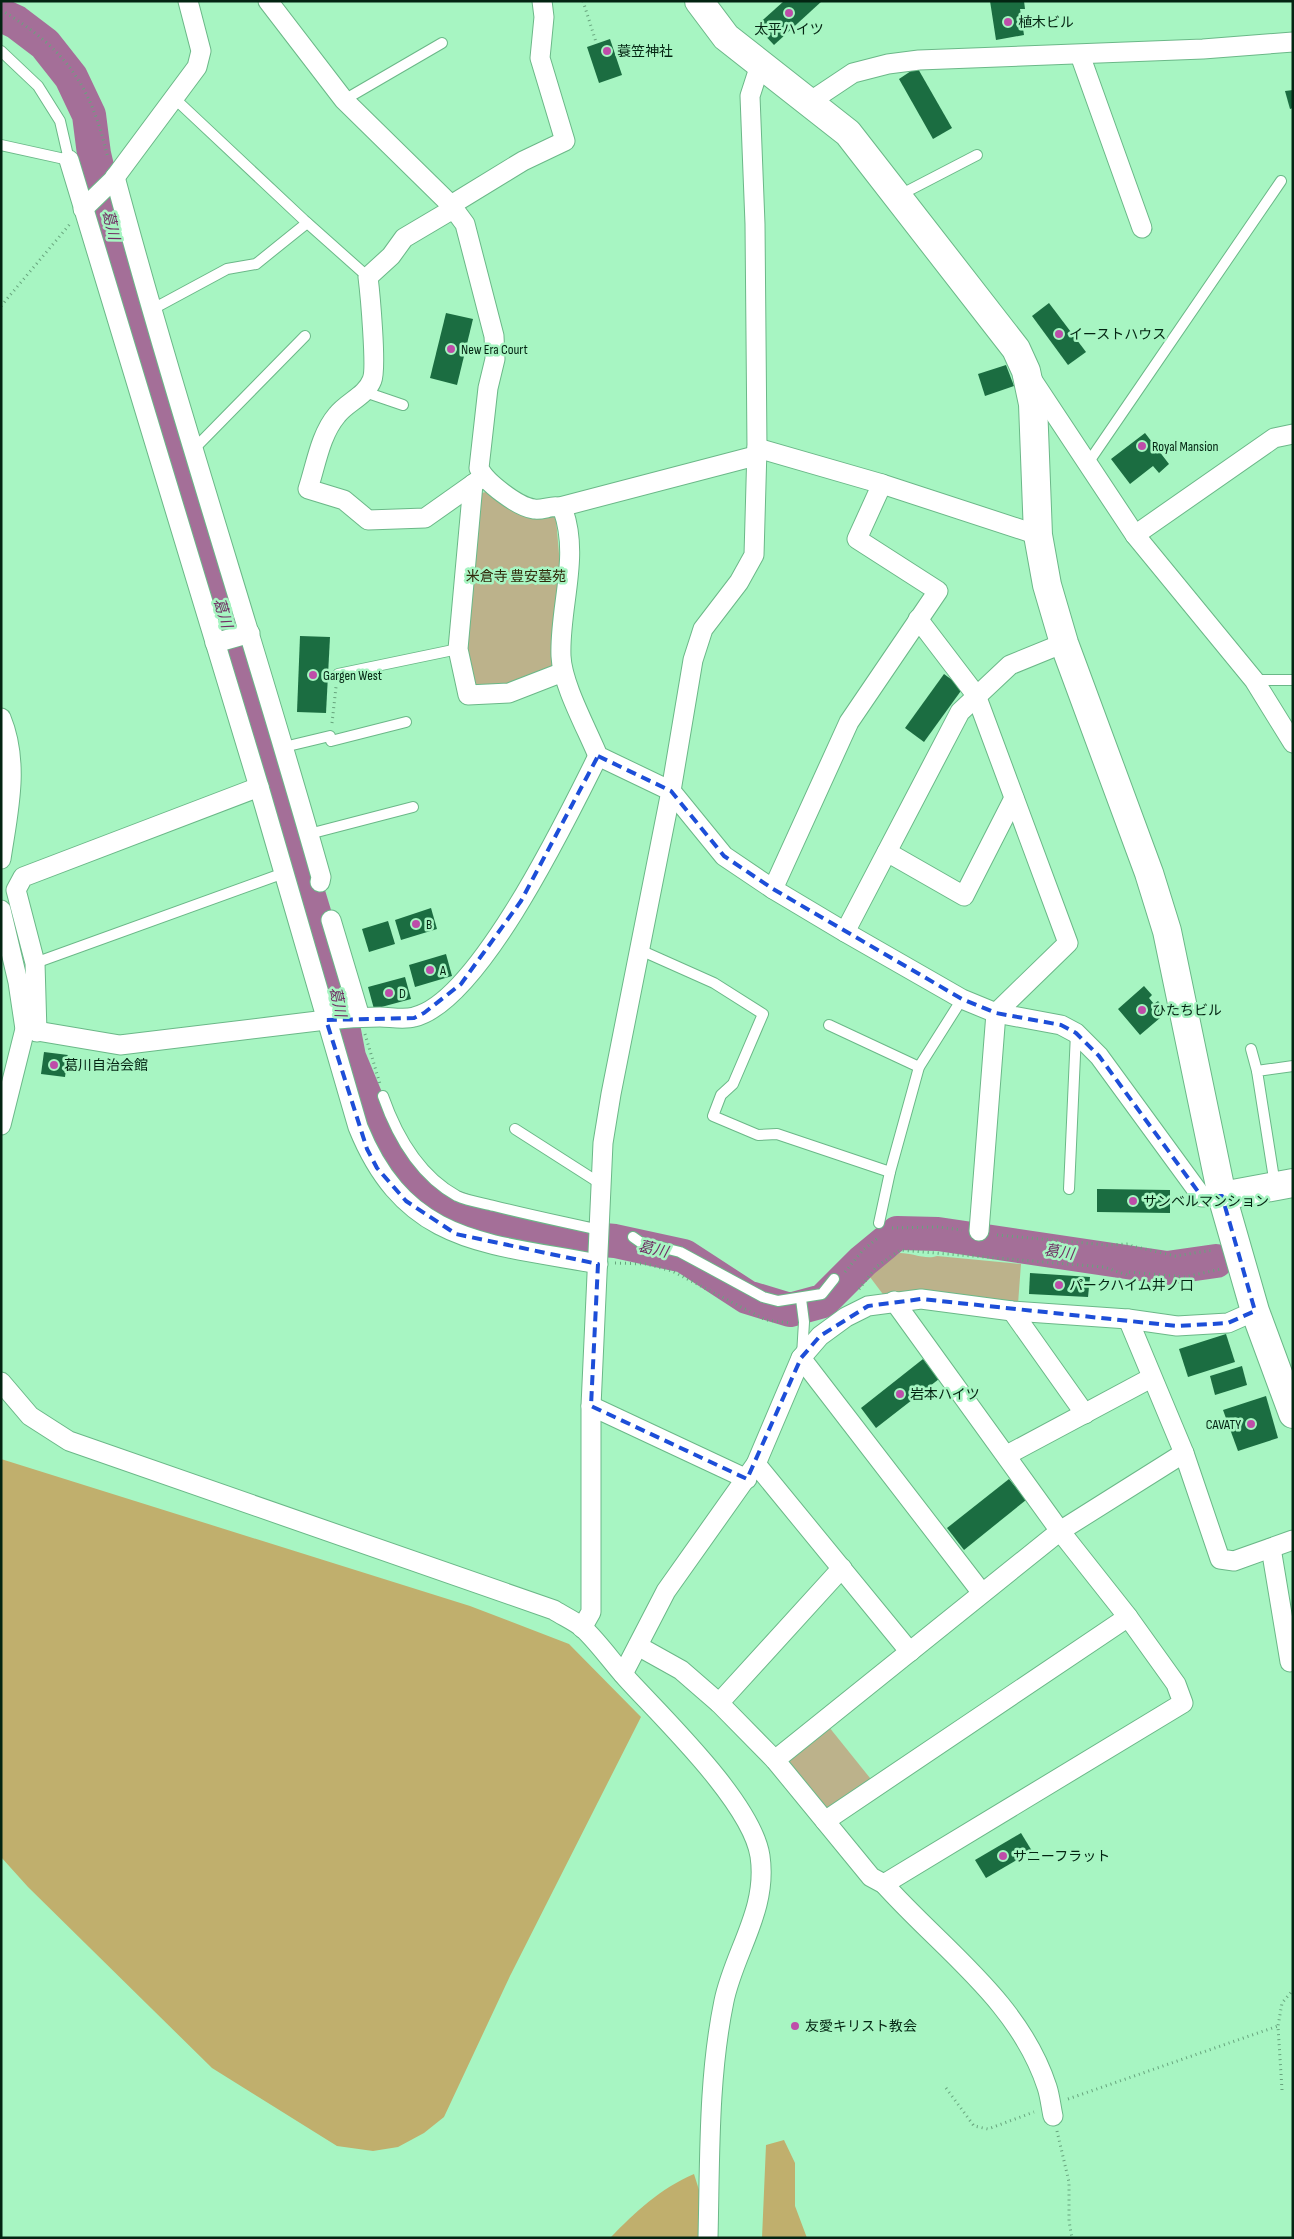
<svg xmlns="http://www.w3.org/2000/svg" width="1294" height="2239" font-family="'Sofia Sans Condensed','Noto Sans JP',sans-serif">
<rect width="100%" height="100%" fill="#a7f5c2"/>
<g fill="#bcb28b">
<path d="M489,491L530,518L552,514L556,519L561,577L554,662L547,673L510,685L476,688L470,682L468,648L476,502L482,493Z"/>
<path d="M900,1253C912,1253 926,1260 937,1256L1021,1264L1018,1304L885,1297L870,1277L881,1264Z"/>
<path d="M829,1727L874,1783L834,1810L823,1809L789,1769L790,1758Z"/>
</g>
<g fill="#c0af6d">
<path d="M1,1459L470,1606L569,1644L641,1717L510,1976L444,2117L424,2133L398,2147L373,2151L337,2146L212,2068L28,1887L1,1857Z"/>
<path d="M784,2140L795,2163V2206L807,2238H762L766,2145Z"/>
<path d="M694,2174L714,2238H610C635,2212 661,2188 694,2174Z"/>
</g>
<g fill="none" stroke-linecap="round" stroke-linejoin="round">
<path stroke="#a46f98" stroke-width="34" d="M1,15L16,22L45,44L71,77L89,115L94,154L143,362L188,496L319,929L336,989L349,1057L373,1115L397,1162L412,1180L440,1202L485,1218L560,1236L615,1241L684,1256L747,1297L790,1310L823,1301L863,1261L897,1233L938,1234L1167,1268L1216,1261"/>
</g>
<g fill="#1b6d41">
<path d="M784,1H822L774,45L756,26Z"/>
<path d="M990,1H1024L1025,9H1020L1024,35L996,40Z"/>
<path d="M610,39L622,75L599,83L587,47Z"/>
<path d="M917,67L952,128L933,139L899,79Z"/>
<path d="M1293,90V108L1290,109L1285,91Z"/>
<path d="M1049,303L1086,352L1068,365L1032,316Z"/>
<path d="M446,313L473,319L457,385L430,378Z"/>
<path d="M1006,365L1014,386L985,396L978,374Z"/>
<path d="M1145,433L1169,464L1159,473L1153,466L1130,484L1111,459Z"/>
<path d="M300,636L330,637L326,713L297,712Z"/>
<path d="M944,674L963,688L924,742L905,728Z"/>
<path d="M431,908L437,929L401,940L395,920Z"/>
<path d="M388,921L395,944L369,952L362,929Z"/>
<path d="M446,954L452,976L415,987L409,965Z"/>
<path d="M405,977L411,999L374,1009L368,987Z"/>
<path d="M1144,986L1152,995L1149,998L1154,1004L1158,1001L1167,1012L1140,1035L1118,1009Z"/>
<path d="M44,1052L68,1055L65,1077L41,1074Z"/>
<path d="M1097,1189L1170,1190V1213L1097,1212Z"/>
<path d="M1030,1273L1090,1277L1088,1297L1029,1294Z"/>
<path d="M1226,1334L1235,1362L1188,1377L1179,1349Z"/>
<path d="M923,1359L939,1379L876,1428L861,1408Z"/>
<path d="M1242,1366L1247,1385L1215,1395L1210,1376Z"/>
<path d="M1266,1396L1278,1438L1238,1451L1223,1410Z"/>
<path d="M1009,1479L1026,1500L964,1550L947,1528Z"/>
<path d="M1021,1833L1032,1851L986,1878L975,1860Z"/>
</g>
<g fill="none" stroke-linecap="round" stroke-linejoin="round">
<g stroke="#6bb888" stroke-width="12">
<g id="lane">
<path d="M1,51L38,86L60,121L69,160L1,145"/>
<path d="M173,97L304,220L368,277"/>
<path d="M344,100L442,43"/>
<path d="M898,196L977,155"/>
<path d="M151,310L227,269L256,264L307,223"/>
<path d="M365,392L403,405"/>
<path d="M193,450L305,336"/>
<path d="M1088,463L1281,181"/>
<path d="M338,674L458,649"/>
<path d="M1254,680H1293"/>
<path d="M284,747L330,736L331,741L406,722"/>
<path d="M309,834L413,807"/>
<path d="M640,950L714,983L763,1014L733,1084L721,1095L713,1116L758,1135L777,1134L890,1172"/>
<path d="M35,963L284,873"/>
<path d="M829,1025L919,1067"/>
<path d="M1251,1049L1257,1071"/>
<path d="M383,1096C397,1136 419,1175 457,1196C468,1201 482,1203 494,1206C529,1215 564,1222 599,1230"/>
<path d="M515,1129L601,1184"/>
<path d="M1275,1185L1257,1071L1293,1066"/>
<path d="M1069,1189L1076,1033"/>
<path d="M879,1223L890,1172L919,1067L962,999"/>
<path d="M633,1237L640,1242L680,1252L763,1297L778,1301L822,1294L834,1279"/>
<path d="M801,1299L804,1322L802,1355"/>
</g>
</g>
<g stroke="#6bb888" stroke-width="21">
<g id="street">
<path d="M268,1L344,100L451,205L465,224L494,336L495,359L488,388L479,468C485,482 518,507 534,509C544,511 556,502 563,510C580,557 559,608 561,656C562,684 587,729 598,756L671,791L724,856L773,889L845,932L962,999L996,1013L1061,1025L1076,1033L1099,1056L1202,1197L1222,1196"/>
<path d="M1080,55L1142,228"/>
<path d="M811,101L853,73L888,64L919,60L1203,49L1293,42"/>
<path d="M69,160L259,787L358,1127C406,1246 488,1243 598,1264"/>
<path d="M115,177C178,412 255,643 321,877L320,882"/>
<path d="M451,205L523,161L565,141L540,58L544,17L542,1"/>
<path d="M83,209L113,180L197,67L201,51L188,1"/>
<path d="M453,209L404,238L391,256L368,277C370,293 377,369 372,380C366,396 347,402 337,415C320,435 316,465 308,489L344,500L368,520L425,518L483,477"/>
<path d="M1033,381L1135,535L1254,680L1293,743"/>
<path d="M757,448L882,484L1038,535"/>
<path d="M473,484L458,649L468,695L509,693L563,672"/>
<path d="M560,507L755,456"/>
<path d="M1135,535L1274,438L1293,434"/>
<path d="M918,619L976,695L1068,943L996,1013L979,1231"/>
<path d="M215,643L250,633"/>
<path d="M1,718C20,764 8,812 1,859"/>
<path d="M887,852L964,896L1014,798"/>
<path d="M773,889L849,722L938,591L857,539L882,484"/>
<path d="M1,910L18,982L25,1029L1,1125"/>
<path d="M331,920L360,1017"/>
<path d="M845,932L960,712L1010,665L1064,643"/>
<path d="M25,1029L120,1045L326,1020C344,1018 362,1017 380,1017C390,1017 404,1020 414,1017C479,1002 568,816 598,756"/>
<path d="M37,1032L35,963L16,890L23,877L259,787"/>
<path d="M1012,1311L1085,1414"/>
<path d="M1128,1319L1184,1453L1220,1559L1234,1561L1293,1540"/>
<path d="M801,1358L982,1593"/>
<path d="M1,1382L30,1416L69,1441L554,1610C563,1616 575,1621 583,1628C600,1644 614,1665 630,1682C667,1722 752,1804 760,1856C768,1910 734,1952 724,2001C708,2078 710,2159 708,2238"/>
<path d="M591,1406L747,1479"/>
<path d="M1007,1455L1151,1378"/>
<path d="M756,1464L910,1652"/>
<path d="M1271,1548L1290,1662"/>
<path d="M582,1628L591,1612V1406L603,1143L611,1094L671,791L693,660L703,629L739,582L754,555L757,448L755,224L750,96L760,65"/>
<path d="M638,1646L681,1670L719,1703L775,1760L871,1877L884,1884C942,1949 1019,2001 1047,2087C1050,2096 1051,2107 1053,2116"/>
<path d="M623,1674L666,1591L756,1464L801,1358L820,1336L846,1317L868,1306L921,1299L1012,1311L1128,1319L1177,1326L1228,1323L1255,1311"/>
<path d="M719,1703L842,1568"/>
<path d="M775,1760L1060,1531L1184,1453"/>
<path d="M825,1821L1128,1617"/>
<path d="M884,1884L1183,1703L1176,1684L1128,1617L1060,1531L894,1301"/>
</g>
</g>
<g stroke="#6bb888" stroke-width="30">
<g id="secondary">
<path d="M699,1L726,37L848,133L1016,349L1026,371L1033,404L1038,535L1047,585L1064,643L1149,873L1167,931L1222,1196L1255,1311L1293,1414"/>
<path d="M1222,1196L1293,1183"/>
</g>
</g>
<g stroke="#67a47d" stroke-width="3" stroke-dasharray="1 4" stroke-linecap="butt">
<path d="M583,1L596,42"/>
<path d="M1,10C66,49 91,85 108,158"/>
<path d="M1,306L70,224"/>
<path d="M332,723L336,687"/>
<path d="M365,1034L380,1084"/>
<path d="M892,1228L938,1227L962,1230"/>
<path d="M997,1235L1107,1245L1129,1244L1132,1246L1175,1256L1214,1250"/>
<path d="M615,1263L646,1264L672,1271L766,1320L790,1323"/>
<path d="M845,1272L863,1250L879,1237"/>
<path d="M859,1289L876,1267L900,1250L1104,1267L1127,1275L1129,1272L1185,1277L1221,1269"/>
<path d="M946,2088L974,2126L988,2129L1034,2112"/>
<path d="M1282,2090L1278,2026L1282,2003L1293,1990"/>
<path d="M1068,2099L1278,2026"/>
<path d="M1057,2131L1069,2182V2221L1072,2238"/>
</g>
<use href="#lane" stroke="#fff" stroke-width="10"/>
<use href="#street" stroke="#fff" stroke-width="19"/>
<use href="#secondary" stroke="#fff" stroke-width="28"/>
</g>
<path fill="none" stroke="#1d4ed8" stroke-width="4" stroke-dasharray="10 6" stroke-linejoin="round" d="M598,756L671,791L724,856L773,889L962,999L996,1013L1061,1025L1076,1033L1099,1056L1202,1197L1222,1196L1255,1311L1228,1323L1177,1326L921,1299L868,1306L820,1336L801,1358L747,1479L591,1406L598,1264L456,1234L406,1201L377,1168L367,1149L326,1020L414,1018L424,1013L461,984L521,901Z"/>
<g fill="#be4da9" stroke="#a7f5c2" stroke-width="2">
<circle cx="789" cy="13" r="5"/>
<circle cx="1008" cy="22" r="5"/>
<circle cx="607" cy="51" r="5"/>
<circle cx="1059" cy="334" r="5"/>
<circle cx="451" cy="349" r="5"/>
<circle cx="1142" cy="446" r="5"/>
<circle cx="313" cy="675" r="5"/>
<circle cx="416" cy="924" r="5"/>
<circle cx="430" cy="970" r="5"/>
<circle cx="389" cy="993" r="5"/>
<circle cx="1142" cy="1010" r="5"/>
<circle cx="54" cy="1065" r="5"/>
<circle cx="1133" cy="1201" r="5"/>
<circle cx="1059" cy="1285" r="5"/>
<circle cx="900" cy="1394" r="5"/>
<circle cx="1251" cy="1424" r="5"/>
<circle cx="1003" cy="1856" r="5"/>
<circle cx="795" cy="2026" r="5"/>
</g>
<g text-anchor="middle" stroke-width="5" stroke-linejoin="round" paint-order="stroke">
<g font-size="14" fill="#032412" stroke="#a7f5c2" text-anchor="start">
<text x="1018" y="27">植木ビル</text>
<text x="789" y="34" text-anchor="middle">太平ハイツ</text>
<text x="617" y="56">蓑笠神社</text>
<text x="1069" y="339">イーストハウス</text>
<text x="461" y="354">New Era Court</text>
<text x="1152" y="451">Royal Mansion</text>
<text x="323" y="680">Gargen West</text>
<text x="426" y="929">B</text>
<text x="440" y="975">A</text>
<text x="399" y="998">D</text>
<text x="1152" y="1015">ひたちビル</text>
<text x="64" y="1070">葛川自治会館</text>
<text x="1143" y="1206">サンベルマンション</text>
<text x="1069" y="1290">パークハイム井ノ口</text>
<text x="910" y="1399">岩本ハイツ</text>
<text x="1241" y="1429" text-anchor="end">CAVATY</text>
<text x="1013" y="1861">サニーフラット</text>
<text x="805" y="2031">友愛キリスト教会</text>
</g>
<g font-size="14" fill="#312a0b" stroke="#a7f5c2">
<text x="516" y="581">米倉寺 豊安墓苑</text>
</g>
<g font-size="15" font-style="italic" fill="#702e64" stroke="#a7f5c2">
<text transform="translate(111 225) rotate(77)" y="5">葛川</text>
<text transform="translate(223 613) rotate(73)" y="5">葛川</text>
<text transform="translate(338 1002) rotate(78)" y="5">葛川</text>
<text transform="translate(653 1249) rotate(13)" y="5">葛川</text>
<text transform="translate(1059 1252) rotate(8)" y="5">葛川</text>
</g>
</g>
<rect width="1294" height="2239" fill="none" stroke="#032412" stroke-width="5"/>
</svg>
